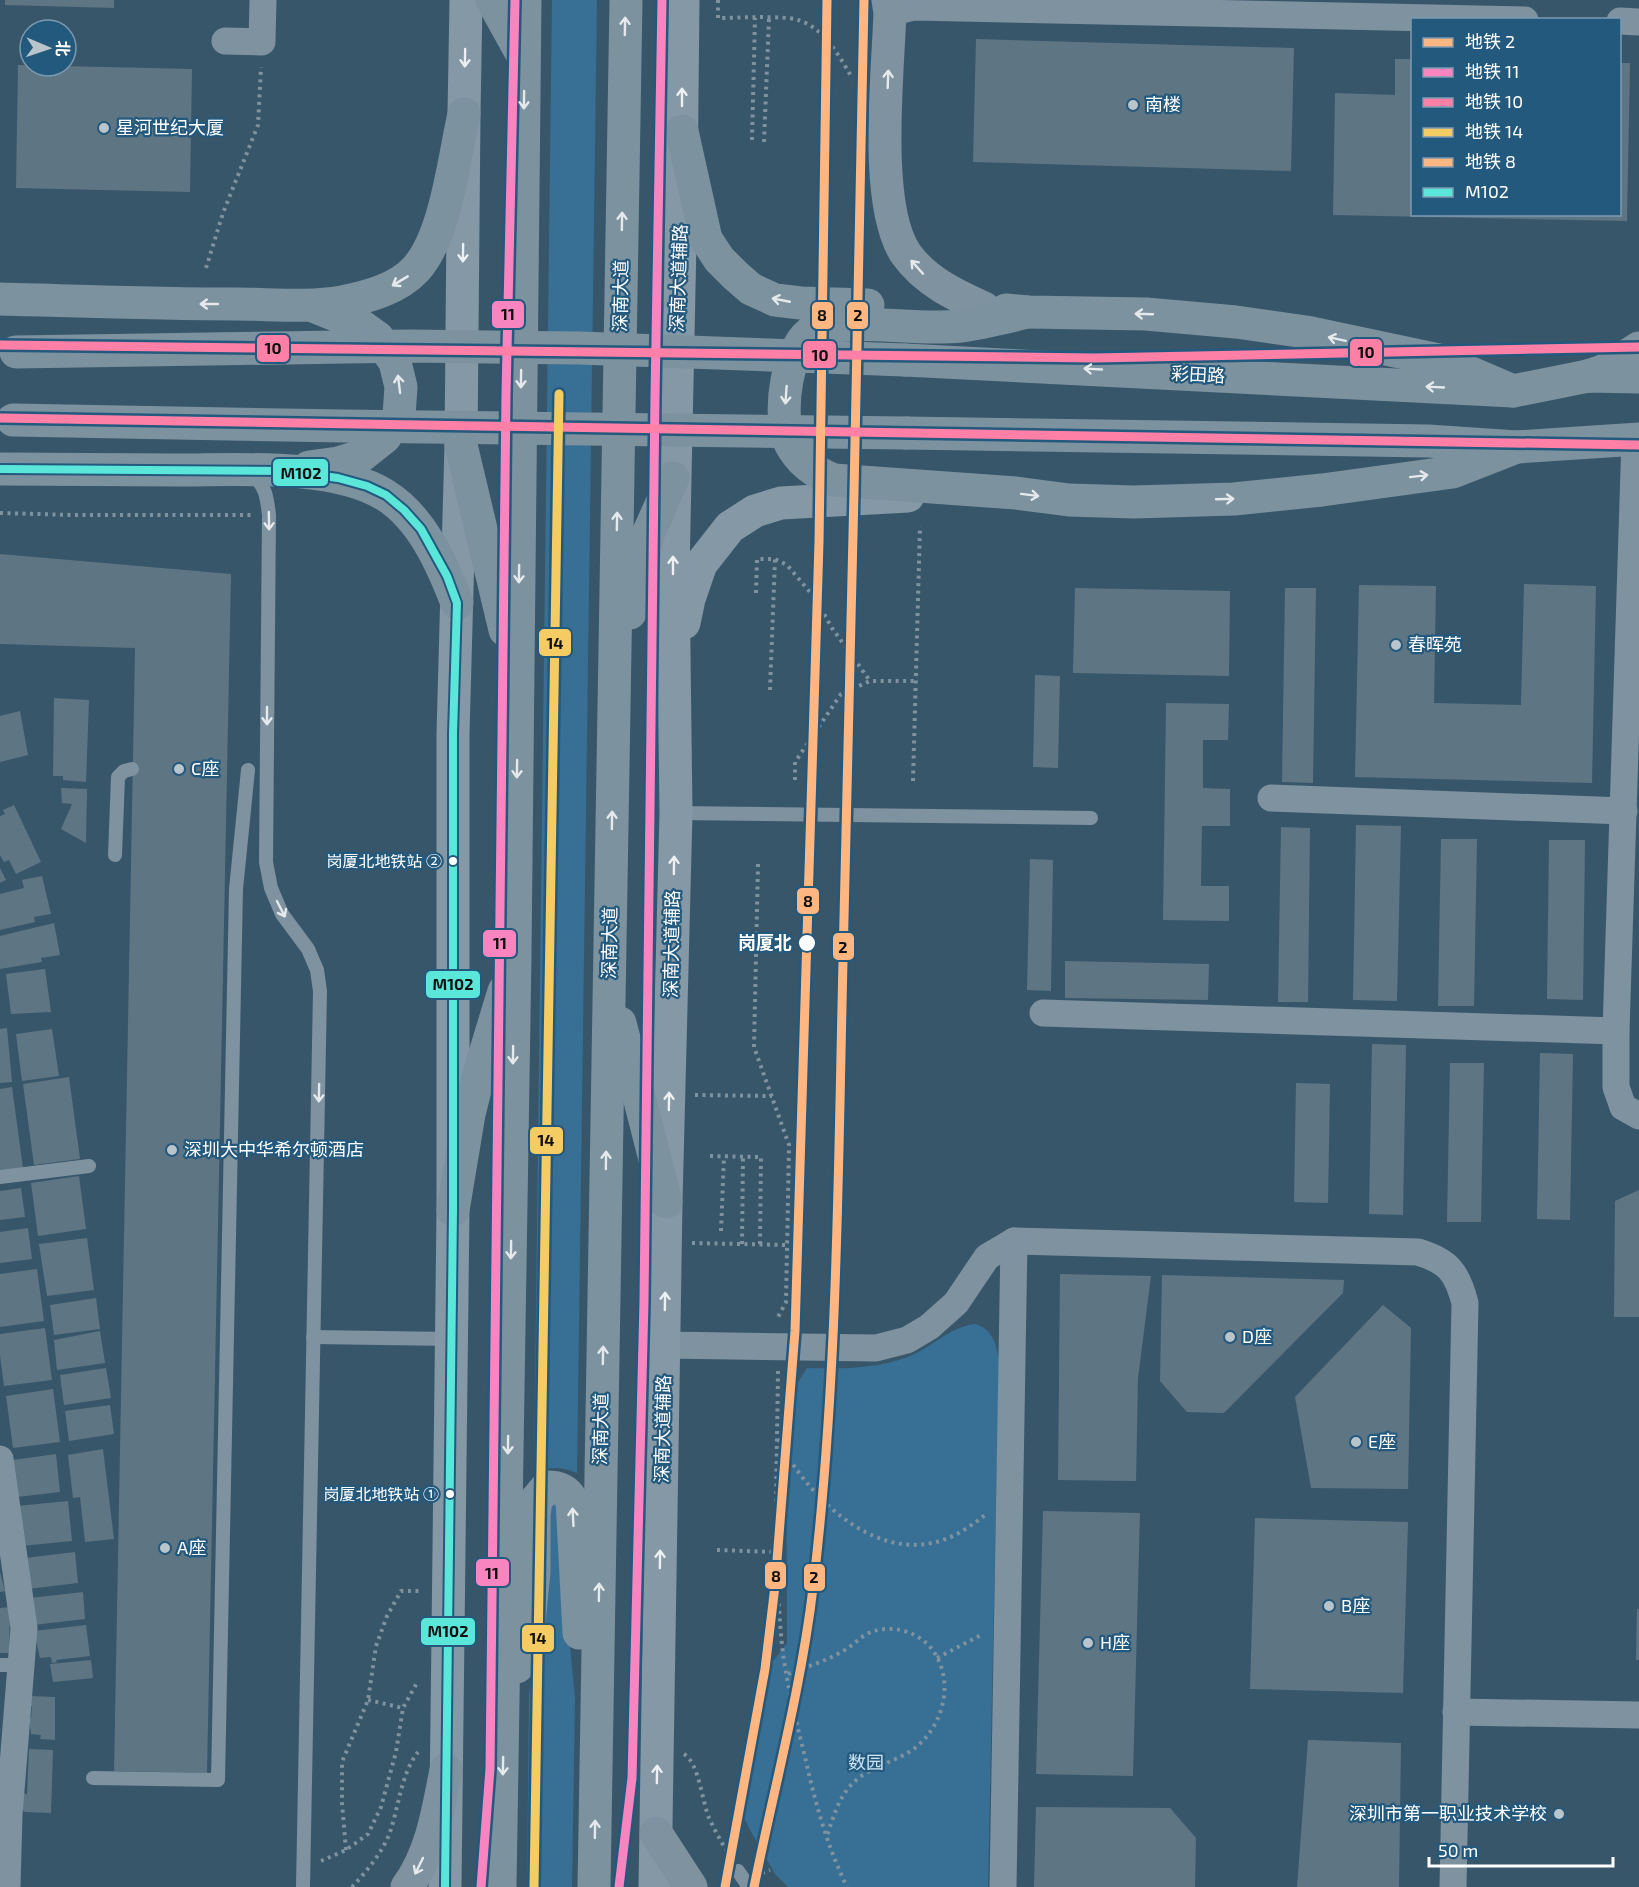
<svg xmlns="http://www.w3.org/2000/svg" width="1639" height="1887" font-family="'Exo 2','Noto Sans SC',sans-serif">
<rect width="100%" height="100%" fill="#38566a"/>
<g fill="#386f95">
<path d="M552,0H597L577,1473C562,1467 549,1466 534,1473Z"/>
<path d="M976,1324C993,1330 997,1345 999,1362L988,1887H788L775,1874L750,1830L735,1798L755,1685L787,1643L786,1401L807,1368C839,1369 874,1369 905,1358C930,1350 949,1326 976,1324Z"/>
<path d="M559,1502L569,1637L575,1697L572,1887H527L529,1694L538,1637L546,1507Z"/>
</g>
<g fill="#5e7584">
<path d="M5,0H114V8L5,5Z"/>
<path d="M976,39L1294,48L1291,171L973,162Z"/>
<path d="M1395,59H1412V214H1620V63H1630L1627,221L1333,215L1335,93L1395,95Z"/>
<path d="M18,65L192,69L190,192L16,188Z"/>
<path d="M0,554L231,574L207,1773L114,1771L135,650V648L0,644Z"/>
<path d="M1524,584L1596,586L1592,783L1355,777L1359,585L1436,586L1434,703L1521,705Z"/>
<path d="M1075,588L1230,591L1229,676L1073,673Z"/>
<path d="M1285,588H1316L1313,783L1282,782Z"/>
<path d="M1035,675L1060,676L1058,768L1033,767Z"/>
<path d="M54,698L89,700L86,782L63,780V776H53Z"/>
<path d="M1166,703L1229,704L1228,740H1203V788L1230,789V826H1202L1201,886H1229V921L1163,920Z"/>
<path d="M20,711L28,755L0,762V716Z"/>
<path d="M61,788L87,789L86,843L61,829L72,804L62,803Z"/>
<path d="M14,805L41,862L16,874L9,860L4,862L0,855V816L5,814L3,810Z"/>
<path d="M1356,825L1401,826L1397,1001L1353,1000Z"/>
<path d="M1281,827L1310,828L1308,1002H1278Z"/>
<path d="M1441,839H1477L1474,1006H1438Z"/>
<path d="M1549,840H1585L1583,1000L1547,999Z"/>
<path d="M1030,859L1053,860L1051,991L1027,990Z"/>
<path d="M0,868L6,880L0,883Z"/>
<path d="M42,876L51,914L34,917L35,922L0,930V894L24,888L22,880Z"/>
<path d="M54,923L60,955L41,958L42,962L0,969V936Z"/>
<path d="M1065,961L1209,964L1208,1000L1065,998Z"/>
<path d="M45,969L51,1012L11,1014L6,974Z"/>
<path d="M7,1028L12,1082L0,1083V1029Z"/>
<path d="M52,1029L59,1076L22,1081L16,1034Z"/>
<path d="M1372,1044L1406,1045L1403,1215L1369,1214Z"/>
<path d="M1540,1053L1573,1054L1570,1220L1537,1219Z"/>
<path d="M1450,1063H1484L1481,1222H1447Z"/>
<path d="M69,1077L80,1159L34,1165L23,1084Z"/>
<path d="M1296,1083L1330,1084L1328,1203L1294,1202Z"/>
<path d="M12,1087L23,1168L0,1171V1089Z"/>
<path d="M79,1176L86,1229L38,1236L31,1183Z"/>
<path d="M21,1188L25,1217L0,1220V1191Z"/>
<path d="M1639,1190V1317H1614L1615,1201Z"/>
<path d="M28,1228L32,1259L0,1263V1232Z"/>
<path d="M87,1238L94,1290L47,1296L39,1244Z"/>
<path d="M37,1269L44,1321L0,1327V1274Z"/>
<path d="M1060,1274L1151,1276L1138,1378L1136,1481L1058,1480Z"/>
<path d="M1162,1275L1344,1280L1343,1293L1224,1413L1187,1412L1160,1381Z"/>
<path d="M96,1298L100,1329L54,1335L50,1305Z"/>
<path d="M1383,1305L1411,1328L1408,1489L1311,1488L1295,1397Z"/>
<path d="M45,1328L52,1380L4,1386L0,1355V1334Z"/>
<path d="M100,1331L105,1363L57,1370L54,1340Z"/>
<path d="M106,1368L111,1398L64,1405L60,1375Z"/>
<path d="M53,1389L60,1442L13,1448L6,1396Z"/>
<path d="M110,1405L114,1434L69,1441L65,1411Z"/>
<path d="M103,1449L114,1539L85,1542L80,1497L73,1498L68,1455Z"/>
<path d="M56,1454L60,1492L17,1497L13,1460Z"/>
<path d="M68,1501L72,1541L21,1546L17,1506Z"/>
<path d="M1043,1511L1140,1513L1133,1776L1036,1774Z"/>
<path d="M1255,1518L1408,1522L1403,1693L1250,1689Z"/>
<path d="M75,1552L78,1583L28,1589L25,1558Z"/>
<path d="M0,1572L5,1591L0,1592Z"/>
<path d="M83,1592L85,1619L33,1625L30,1598Z"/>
<path d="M10,1607L9,1653H0V1608Z"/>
<path d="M1637,1609H1639V1660H1636Z"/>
<path d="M86,1625L90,1656L56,1660L57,1662L52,1663L51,1657L40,1658L34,1631Z"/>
<path d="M91,1660L93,1678L53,1682L50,1664Z"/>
<path d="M29,1696L55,1697V1740L40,1739L41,1735L31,1734L29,1718H31L32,1706H27Z"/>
<path d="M1308,1740L1401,1743L1399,1887H1297Z"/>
<path d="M29,1749L53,1750L51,1813L25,1812L17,1805V1793L27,1794Z"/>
<path d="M1036,1807L1170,1808L1196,1838L1195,1887H1034Z"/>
</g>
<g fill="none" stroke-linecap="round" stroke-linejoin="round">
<g stroke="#7e92a0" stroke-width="4" stroke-dasharray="3 4.5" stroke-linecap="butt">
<path d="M718,0V18C736,18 783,15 798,20C824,28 838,54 851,76"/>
<path d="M752,140L755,18"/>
<path d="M764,142L769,18"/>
<path d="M206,268L223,213L258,125L261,67"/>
<path d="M0,513L73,515H251"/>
<path d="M756,593L757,559H775L787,565L815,598L832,628L870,681"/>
<path d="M770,690L775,559"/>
<path d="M795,780V762L841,694L870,681H916"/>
<path d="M913,781L920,526"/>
<path d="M758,864L754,1047L789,1145L786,1302L778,1317"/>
<path d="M695,1095L772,1096"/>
<path d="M710,1156L761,1157L760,1245"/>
<path d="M721,1231L724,1156"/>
<path d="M692,1243L787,1245"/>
<path d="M742,1244L743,1157"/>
<path d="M778,1371C777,1462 773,1554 782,1645C786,1682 796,1720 805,1757C815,1802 827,1846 847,1887"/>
<path d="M778,1439C804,1491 867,1557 932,1543C952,1539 970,1527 985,1515"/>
<path d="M717,1550L775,1552"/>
<path d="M937,1658L981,1635"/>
<path d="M788,1674C806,1667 826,1661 843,1651C851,1647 857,1640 865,1635C886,1623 915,1629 931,1648C957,1681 943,1731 909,1752C891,1763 868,1768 853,1783C839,1796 833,1818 827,1836"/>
<path d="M368,1700L403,1708"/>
<path d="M684,1754C699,1763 702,1801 709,1818C715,1831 722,1843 729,1855"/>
<path d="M346,1850L342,1803V1762L368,1700L376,1646L387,1616L401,1591H421"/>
<path d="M321,1861L346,1850L368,1834L381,1807L396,1752L403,1708L418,1681"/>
<path d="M762,1873L770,1870"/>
<path d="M352,1887C366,1872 383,1852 390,1832C399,1806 401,1774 418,1752"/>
</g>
<g stroke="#7e92a0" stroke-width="14">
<path d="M252,474C266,486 267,498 269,515L266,862L271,888L282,914L308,949L317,970L320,991L303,1887"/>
<path d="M676,813L1091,818"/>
<path d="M115,855L118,777L124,771L132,769"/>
<path d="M0,1177L89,1166"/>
<path d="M313,1337L451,1339"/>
<path d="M0,1665H21"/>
<path d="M93,1778L218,1780L236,889L248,770"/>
<path d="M738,1871L749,1887"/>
</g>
<g stroke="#7e92a0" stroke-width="27">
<path d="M890,13L914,7L1525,20"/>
<path d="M1620,21L1639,22"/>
<path d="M225,41L262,42L263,0"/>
<path d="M1635,439L1616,1031V1087L1623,1107L1639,1116"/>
<path d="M1271,798L1624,811"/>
<path d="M1043,1013L1616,1031"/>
<path d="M664,1345L876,1348L907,1340L929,1327L956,1303L987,1257L1014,1241L1418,1252C1448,1261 1457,1272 1465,1303L1453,1887"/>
<path d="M0,1459L24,1628L9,1815L7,1887"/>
<path d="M1456,1712L1639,1715"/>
<path d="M1003,1887L1014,1241"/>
</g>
<g stroke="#7e92a0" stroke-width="33">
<path d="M888,0L890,13C888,72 873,206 906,254C925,281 955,295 984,308"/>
<path d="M1588,376L1603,371L1639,348"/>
</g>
<g stroke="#8498a6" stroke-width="33">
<path d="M684,623L689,599L701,564L730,527L755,511L781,503L908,496"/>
<path d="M445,1887L453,1210V734L461,445L464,114L466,0"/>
<path d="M655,1887L666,1202L676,813L673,572L681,195L683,0"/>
</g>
<g stroke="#7c929f" stroke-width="33">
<path d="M492,0L523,56"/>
<path d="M682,131L706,239L719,259L736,276L751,289L775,300L801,303L868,305"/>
<path d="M0,299C79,301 158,304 237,304C271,304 308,308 342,302C367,297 398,289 416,269C446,236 454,158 464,114"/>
<path d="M1006,310L1028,312L1146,314L1236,322L1306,332L1443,361L1513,391"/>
<path d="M1028,312C1006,317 983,323 961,326C921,330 881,322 842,325C834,325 822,325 815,329C786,345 777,415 790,443C800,462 815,473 834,480L1016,493L1069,500L1134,502L1234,499L1322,490L1453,472L1517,447"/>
<path d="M905,360L1513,391L1588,376L1639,377"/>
<path d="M906,433L1428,441L1517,447L1639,439"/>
<path d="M461,445L505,630"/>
<path d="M309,467L338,463L361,456L385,437L399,415L401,387L395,362L378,338L360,325L313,306"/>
<path d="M0,469C59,469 119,470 178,470C238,470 333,463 385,495C422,518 442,564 457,603"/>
<path d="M630,613L648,534L673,478"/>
<path d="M620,1023L666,1202"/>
<path d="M453,1210L469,1114L480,1070L504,991"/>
<path d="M517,1667L529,1623L534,1572V1515L536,1500L547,1487C559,1487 566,1490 572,1500L579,1633"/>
<path d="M500,1887L515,955L525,0"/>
<path d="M594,1887L626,0"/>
</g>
<g stroke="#7e92a0" stroke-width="33">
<path d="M656,1833L691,1887"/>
<path d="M407,1887C432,1853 438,1810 446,1770"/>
</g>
<g stroke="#7c929f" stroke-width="33">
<path d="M16,352L410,346L579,348L905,360"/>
<path d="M13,420L343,426L906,433"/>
</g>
<g stroke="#24597e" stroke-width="12">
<path id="bus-1" d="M0,469L287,471L338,478L367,486L386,495L404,510L421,529L447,576L457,603L453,734V1210L445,1887"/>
</g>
<use href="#bus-1" stroke="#5ae6d8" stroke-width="8"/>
<g stroke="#24597e" stroke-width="14">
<path id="metro-1" d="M754,1887C774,1788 801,1689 813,1588C838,1380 838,1170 843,961C851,641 858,320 864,0"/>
</g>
<g stroke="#24597e" stroke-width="14">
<g id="metro-2">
<path d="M481,1887L490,1769L506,394L515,0"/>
<path d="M619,1887L632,1778L644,1301L655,396L662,0"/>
</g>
</g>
<g stroke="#24597e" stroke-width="14">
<g id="metro-3">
<path d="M0,345L1095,358L1639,347"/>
<path d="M0,418L1639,445"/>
</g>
</g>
<g stroke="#24597e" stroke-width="14">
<path id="metro-4" d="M534,1887L559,394"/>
</g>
<g stroke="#24597e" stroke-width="14">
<path id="metro-5" d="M725,1887L765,1669L775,1586L795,1331L819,542L827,0"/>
</g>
<use href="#metro-1" stroke="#ffb680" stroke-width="9"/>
<use href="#metro-2" stroke="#f985c0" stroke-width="9"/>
<use href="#metro-3" stroke="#ff80a6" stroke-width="9"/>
<use href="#metro-4" stroke="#f5cb63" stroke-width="9"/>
<use href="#metro-5" stroke="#ffb680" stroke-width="9"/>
</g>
<defs><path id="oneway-shaft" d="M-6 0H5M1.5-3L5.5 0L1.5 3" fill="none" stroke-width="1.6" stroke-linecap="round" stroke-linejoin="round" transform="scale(1.5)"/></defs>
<g stroke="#e5e9ec">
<use href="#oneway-shaft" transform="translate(625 26) rotate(-89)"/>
<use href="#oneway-shaft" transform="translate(888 79) rotate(-88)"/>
<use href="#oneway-shaft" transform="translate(524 100) rotate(91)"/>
<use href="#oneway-shaft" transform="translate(622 221) rotate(-89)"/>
<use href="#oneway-shaft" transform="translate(917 267) rotate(-132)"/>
<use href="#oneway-shaft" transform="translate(400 281) rotate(149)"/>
<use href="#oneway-shaft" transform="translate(781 300) rotate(-169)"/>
<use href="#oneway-shaft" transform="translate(209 304) rotate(-180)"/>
<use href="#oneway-shaft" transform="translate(1144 314) rotate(-178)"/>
<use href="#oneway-shaft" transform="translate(1337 339) rotate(-168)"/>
<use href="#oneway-shaft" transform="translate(1093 369) rotate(-177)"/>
<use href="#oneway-shaft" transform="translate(521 379) rotate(91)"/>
<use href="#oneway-shaft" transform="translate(399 384) rotate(-97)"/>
<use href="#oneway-shaft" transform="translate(1435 387) rotate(-177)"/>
<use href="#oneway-shaft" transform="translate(786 395) rotate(94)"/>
<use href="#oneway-shaft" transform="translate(1419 476) rotate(-7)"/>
<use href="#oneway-shaft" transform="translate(1030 495) rotate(7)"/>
<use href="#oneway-shaft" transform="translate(1225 499) rotate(-2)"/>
<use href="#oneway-shaft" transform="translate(269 521) rotate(89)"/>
<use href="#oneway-shaft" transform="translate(617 521) rotate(-89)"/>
<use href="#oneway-shaft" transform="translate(519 574) rotate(91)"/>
<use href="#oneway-shaft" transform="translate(267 716) rotate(90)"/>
<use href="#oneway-shaft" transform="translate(517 769) rotate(91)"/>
<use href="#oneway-shaft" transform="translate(612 820) rotate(-89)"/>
<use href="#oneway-shaft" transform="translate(281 909) rotate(63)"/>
<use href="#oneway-shaft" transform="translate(513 1055) rotate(91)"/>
<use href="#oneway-shaft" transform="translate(319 1093) rotate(91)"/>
<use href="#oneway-shaft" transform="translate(606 1160) rotate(-89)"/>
<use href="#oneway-shaft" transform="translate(511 1250) rotate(91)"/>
<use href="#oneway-shaft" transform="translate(603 1355) rotate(-89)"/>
<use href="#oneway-shaft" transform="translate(508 1445) rotate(91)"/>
<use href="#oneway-shaft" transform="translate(573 1517) rotate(-93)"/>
<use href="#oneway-shaft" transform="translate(599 1592) rotate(-89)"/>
<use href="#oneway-shaft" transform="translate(503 1766) rotate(91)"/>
<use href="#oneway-shaft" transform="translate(595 1829) rotate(-89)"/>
<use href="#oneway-shaft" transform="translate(419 1866) rotate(116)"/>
</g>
<g stroke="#edf0f2">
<use href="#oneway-shaft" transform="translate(465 58) rotate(91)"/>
<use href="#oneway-shaft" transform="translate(682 97) rotate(-90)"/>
<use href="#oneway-shaft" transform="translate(463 253) rotate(91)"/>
<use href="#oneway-shaft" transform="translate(673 565) rotate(-90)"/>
<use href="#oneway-shaft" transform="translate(674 865) rotate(-89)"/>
<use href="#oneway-shaft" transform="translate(669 1101) rotate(-89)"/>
<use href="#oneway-shaft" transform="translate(665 1301) rotate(-89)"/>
<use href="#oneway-shaft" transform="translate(660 1559) rotate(-89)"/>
<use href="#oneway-shaft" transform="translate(657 1774) rotate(-89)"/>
</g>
<g fill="#b9c4cb" stroke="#24597e" stroke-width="2">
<circle cx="1133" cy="105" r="6"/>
<circle cx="104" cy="128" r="6"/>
<circle cx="1396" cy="645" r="6"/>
<circle cx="179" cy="769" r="6"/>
<circle cx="172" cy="1150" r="6"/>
<circle cx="1230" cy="1337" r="6"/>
<circle cx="1356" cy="1442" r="6"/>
<circle cx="165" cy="1548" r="6"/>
<circle cx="1329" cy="1606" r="6"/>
<circle cx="1088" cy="1643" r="6"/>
<circle cx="1559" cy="1814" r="6"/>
</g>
<g fill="#fff" stroke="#24597e" stroke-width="2">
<circle cx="453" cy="861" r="5"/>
<circle cx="807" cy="943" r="9"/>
<circle cx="450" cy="1494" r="5"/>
</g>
<g text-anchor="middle" stroke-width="4.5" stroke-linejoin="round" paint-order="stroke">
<g font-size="16" fill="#fff" stroke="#24597e" text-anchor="end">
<text x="442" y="867">岗厦北地铁站 ②</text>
<text x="439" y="1500">岗厦北地铁站 ①</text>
</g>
<g font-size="18" fill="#fff" stroke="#24597e" text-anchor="start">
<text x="1145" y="111">南楼</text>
<text x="116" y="134">星河世纪大厦</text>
<text x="1408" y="651">春晖苑</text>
<text x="191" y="775">C座</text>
<text x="184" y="1156">深圳大中华希尔顿酒店</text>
<text x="1242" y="1343">D座</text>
<text x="1368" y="1448">E座</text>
<text x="177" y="1554">A座</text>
<text x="1341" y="1612">B座</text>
<text x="1100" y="1649">H座</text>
<text x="1547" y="1820" text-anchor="end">深圳市第一职业技术学校</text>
</g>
<g font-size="18" fill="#fff" stroke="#24597e">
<text transform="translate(679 278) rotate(-88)" y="6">深南大道辅路</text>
<text transform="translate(621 296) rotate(-89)" y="6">深南大道</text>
<text transform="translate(1198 375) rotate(3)" y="6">彩田路</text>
<text transform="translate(610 943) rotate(-89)" y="6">深南大道</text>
<text transform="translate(672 944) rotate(-89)" y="6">深南大道辅路</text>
<text transform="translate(601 1429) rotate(-89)" y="6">深南大道</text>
<text transform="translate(663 1429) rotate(-89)" y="6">深南大道辅路</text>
</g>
<g font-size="18" font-weight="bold" fill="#fff" stroke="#24597e" text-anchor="end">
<text x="792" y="949">岗厦北</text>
</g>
<g font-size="18" fill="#cde5f5" stroke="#24597e">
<text x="866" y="1769">数园</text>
</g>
</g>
<g stroke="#24597e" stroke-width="2">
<rect x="491" y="300" width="34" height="29" rx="6" fill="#f985c0"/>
<rect x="811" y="301" width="23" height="29" rx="6" fill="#ffb680"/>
<rect x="846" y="301" width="23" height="29" rx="6" fill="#ffb680"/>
<rect x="256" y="334" width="34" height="29" rx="6" fill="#ff80a6"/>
<rect x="1349" y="338" width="34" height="29" rx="6" fill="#ff80a6"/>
<rect x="802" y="340" width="35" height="29" rx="6" fill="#ff80a6"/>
<rect x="272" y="458" width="57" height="29" rx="6" fill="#5ae6d8"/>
<rect x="538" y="628" width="34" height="29" rx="6" fill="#f5cb63"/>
<rect x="796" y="887" width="24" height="28" rx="6" fill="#ffb680"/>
<rect x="482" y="929" width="35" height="29" rx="6" fill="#f985c0"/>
<rect x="832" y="932" width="23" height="29" rx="6" fill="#ffb680"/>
<rect x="425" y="970" width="56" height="29" rx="6" fill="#5ae6d8"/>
<rect x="529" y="1126" width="35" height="29" rx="6" fill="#f5cb63"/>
<rect x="475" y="1558" width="35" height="29" rx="6" fill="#f985c0"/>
<rect x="764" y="1561" width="23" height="29" rx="6" fill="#ffb680"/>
<rect x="803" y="1563" width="23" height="29" rx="6" fill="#ffb680"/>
<rect x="420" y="1617" width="56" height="29" rx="6" fill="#5ae6d8"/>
<rect x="521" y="1624" width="34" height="29" rx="6" fill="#f5cb63"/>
</g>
<g font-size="16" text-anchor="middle" font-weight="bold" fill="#111">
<text x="508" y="320">11</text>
<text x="822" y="321">8</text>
<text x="858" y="321">2</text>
<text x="273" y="354">10</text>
<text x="1366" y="358">10</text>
<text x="820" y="361">10</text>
<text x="301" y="479">M102</text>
<text x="555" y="649">14</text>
<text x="808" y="907">8</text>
<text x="500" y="949">11</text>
<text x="843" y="953">2</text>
<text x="453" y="990">M102</text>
<text x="546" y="1146">14</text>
<text x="492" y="1579">11</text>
<text x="776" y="1582">8</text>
<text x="814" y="1583">2</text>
<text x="448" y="1637">M102</text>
<text x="538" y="1644">14</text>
</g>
<rect x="1411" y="18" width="210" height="198" fill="#24597e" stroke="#7c9bb2" stroke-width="1.5"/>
<rect x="1423" y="38" width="30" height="9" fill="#ffb680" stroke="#7c9bb2" stroke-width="1.5"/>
<text x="1465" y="48" font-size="18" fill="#ffffff">地铁 2</text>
<rect x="1423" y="68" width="30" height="9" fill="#f985c0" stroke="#7c9bb2" stroke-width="1.5"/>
<text x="1465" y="78" font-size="18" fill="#ffffff">地铁 11</text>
<rect x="1423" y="98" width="30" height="9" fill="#ff80a6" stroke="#7c9bb2" stroke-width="1.5"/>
<text x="1465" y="108" font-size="18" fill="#ffffff">地铁 10</text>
<rect x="1423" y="128" width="30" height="9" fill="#f5cb63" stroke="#7c9bb2" stroke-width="1.5"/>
<text x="1465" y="138" font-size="18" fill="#ffffff">地铁 14</text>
<rect x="1423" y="158" width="30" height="9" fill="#ffb680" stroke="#7c9bb2" stroke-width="1.5"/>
<text x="1465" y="168" font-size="18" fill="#ffffff">地铁 8</text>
<rect x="1423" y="188" width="30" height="9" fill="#5ae6d8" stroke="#7c9bb2" stroke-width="1.5"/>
<text x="1465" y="198" font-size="18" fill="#ffffff">M102</text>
<g transform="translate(48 48) rotate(92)"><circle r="28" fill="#24597e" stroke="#7c9bb2" stroke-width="1.5"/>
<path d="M0-4.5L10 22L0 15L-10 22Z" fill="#b9c4cb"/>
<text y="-9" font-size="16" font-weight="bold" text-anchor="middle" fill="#ffffff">北</text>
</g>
<path d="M1429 1857v9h184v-9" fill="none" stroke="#ffffff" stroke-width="3"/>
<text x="1438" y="1857" font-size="18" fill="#ffffff" stroke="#24597e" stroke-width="4.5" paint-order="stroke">50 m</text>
</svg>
